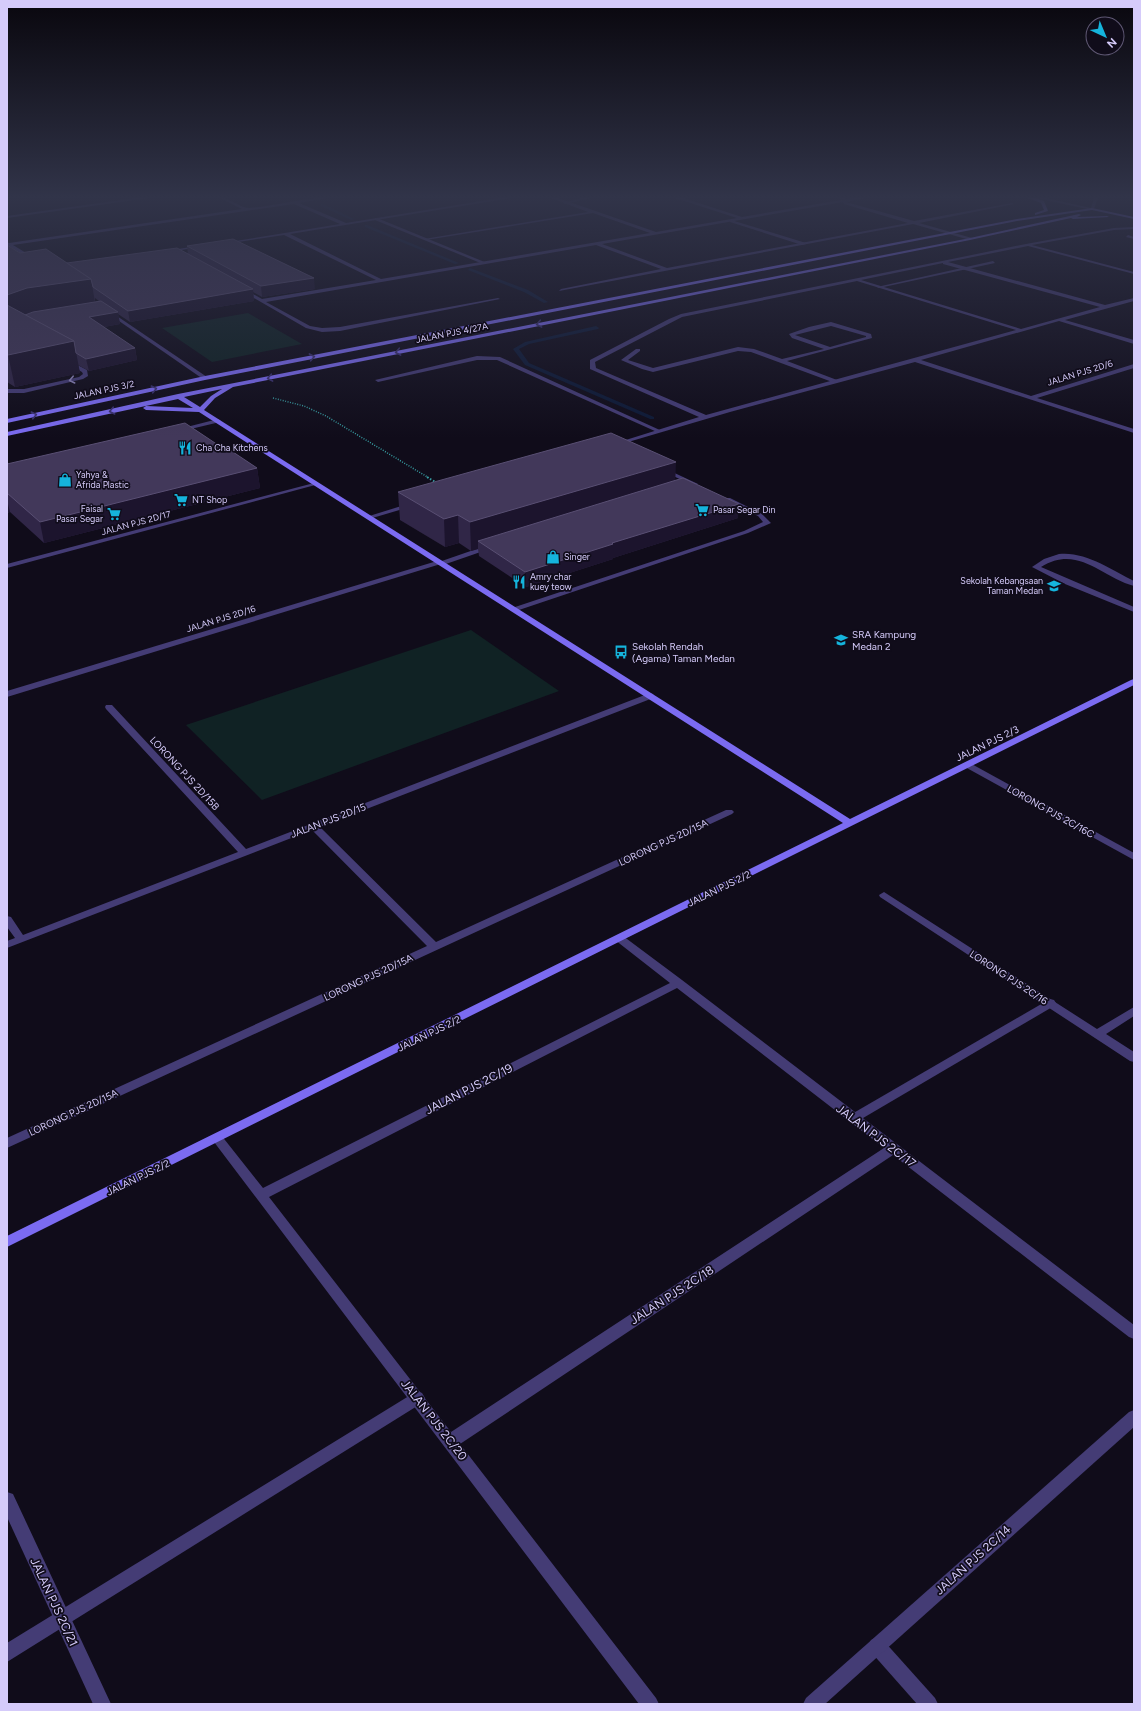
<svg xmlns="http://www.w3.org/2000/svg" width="1141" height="1711" font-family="Figtree,sans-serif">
<rect width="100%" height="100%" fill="#100c1a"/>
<g fill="#102224">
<path d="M248,313L302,344L212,362L162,328Z"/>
<path d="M471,630L559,691L262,800L186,725Z"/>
</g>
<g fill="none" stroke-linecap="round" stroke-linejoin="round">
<g fill="#0e1a37" fill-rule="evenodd">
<path d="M310,198L308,200L305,198Z"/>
<path d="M321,204H323L354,219L351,220L321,206Z"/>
<path d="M365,225H367L459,263L455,264L365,227Z"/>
<path d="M470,268L528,290L548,302L544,303L524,292L468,270Z"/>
<path d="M596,326L599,328L598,329L529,344L519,349L529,363L654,417V419H650L525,365L513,349L525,342Z"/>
</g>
<path stroke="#379da2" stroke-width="1.5" stroke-dasharray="1 1.5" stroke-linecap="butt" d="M273,398L304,406L326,416L429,478"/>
<path stroke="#379da2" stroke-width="2" stroke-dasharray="1.5 2" stroke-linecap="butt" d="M427,477L437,483"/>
<g fill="#443c75" fill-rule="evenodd">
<path d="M581,198H591L565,204L563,203Z"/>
<path d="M838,198H845L850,201L848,202Z"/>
<path d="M375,218H377L487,263L483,264L375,220Z"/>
<path d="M731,220L806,243V244L802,245L730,222Z"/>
<path d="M993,261L995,263L879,288L877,287Z"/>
<path d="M831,322L871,334L872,338L787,361L837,380V382L835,383L751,352L738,351L653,372L642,369L621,360L636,349H640V351L628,360L653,368L738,347L754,349L782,359L824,349L792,338L789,334L809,327ZM831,326L866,336V337L830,347L795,335Z"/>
<path d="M477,356L500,357L662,431L657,432L497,360H477L378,382L375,380Z"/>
<path d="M68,360L87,370L88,376L83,379L24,393H7V389H24L79,377L83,374L82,372L66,363L65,362Z"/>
<path d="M218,419L221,421L220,422L178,432L175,430Z"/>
<path d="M314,483L319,484L7,568V564Z"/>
<path d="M488,545H494L495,547L443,565H440L436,563Z"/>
<path d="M1059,554C1085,551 1112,570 1134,581V586C1101,577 1078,544 1041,567L1134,607V612L1065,584L1032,567L1044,559Z"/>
<path d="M1050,999L1054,1000L1056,1003L1054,1006L858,1121L854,1123L850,1121L848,1118L850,1115Z"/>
<path d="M417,1391L422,1393L425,1398L422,1403L7,1662V1643Z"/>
<path d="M877,1637L883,1640L935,1698L938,1704H917L871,1652L868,1646L871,1640Z"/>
</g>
<g fill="#443c75" fill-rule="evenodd">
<path d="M135,198H149L7,218V216Z"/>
<path d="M220,198C231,198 240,208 249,208C275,206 301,198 327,198L299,203L346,223L500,198H512L290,234L381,279L650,233L593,213L426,240L424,239L588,212L551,198H558L656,232L737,218L675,198H683L742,217L852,198H864L846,202L914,221L1012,203L1014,204L919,223L972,238L970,240L913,224L559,291L561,289L661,269L596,245L266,302L310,326L322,328L340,327L498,298L500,299L340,331L322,332L306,328L240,290L244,289L262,299L376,280L284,235L225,244L223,243L340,224L294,204L13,245L36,259L34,261L7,245V242L9,243L242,209ZM843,202L844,204L908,223L667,268L602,244Z"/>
<path d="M1036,198H1046L1091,208L1094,198H1098L1094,209L1092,210Z"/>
<path d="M1134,227V229L1114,230L1032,245L1134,272V274L1028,246L948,262L1105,305L1134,298V301L1065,320L1134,340V344L1059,321L921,360L1031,396L1134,364V368L1037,398L1134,429V433L915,362L730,412L618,445L613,444L699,417L590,369V360L669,319L681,314L1026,244L1114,228ZM943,263V264L1100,307L1021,329L861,280ZM857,281L1016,330L706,415L596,368L595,362L682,317Z"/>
<path d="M1128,235L1134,237V239L1126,237Z"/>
<path d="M203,245L201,247L168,252L166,251Z"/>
<path d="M108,310L207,377V379H203L106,312Z"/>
<path d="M662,469H666L698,484L693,485L662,471Z"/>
<path d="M726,498H730L762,514L771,523L748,533L516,611H513L509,609L744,531L763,522L758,516L726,500Z"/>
<path d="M411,503L414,505L413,506L369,519L366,517Z"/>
<path d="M437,561H440L444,563L7,697V691Z"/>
<path d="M650,693L653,694L654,696L653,698L320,827L436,942L726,810H732L734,812L732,814L7,1148V1138L427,946L312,830L7,948V941L15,938L7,927V916L11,917L23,935L238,852L106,709L105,707L106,705H112L246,849Z"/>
<path d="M968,762L1134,853V860L965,767L963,765Z"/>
<path d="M884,892L1097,1029L1134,1007V1016L1106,1034L1134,1052V1062L1130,1061L880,897L879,895Z"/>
<path d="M619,935L623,936L682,980L1134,1325V1339L1129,1337L893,1155L460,1444L656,1698L659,1704H639L211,1138L213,1135L217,1133L221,1135L263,1188L670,983L615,940L614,938ZM677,988L884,1148L451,1432L269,1197Z"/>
<path d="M1134,1410V1427L825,1704H803L806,1698L1129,1412Z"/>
<path d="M7,1492L13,1494L111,1704H93L7,1517Z"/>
</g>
<g fill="#7b6bf1" fill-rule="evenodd">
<path d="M1028,198H1036L1044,201L1048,211L1035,215V213L1044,210L1041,203Z"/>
<path d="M1092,208L1134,217V219L1092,210L1017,221L205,380L7,423V419L205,376L1017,219Z"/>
<path d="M1079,214L1081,215L1077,217L1107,216L1109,217L1073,219L1071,218L970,240L233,387L215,398L204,410L850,819L1131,680L1134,679V685L7,1247V1236L843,823L199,412L146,410L143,408L146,406L193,408L178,399L7,436V432L178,394L970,238ZM222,389L211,396L200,407L184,397Z"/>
</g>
</g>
<g fill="#302647" fill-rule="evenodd">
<path d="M7,245L20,253L67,263L188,254L187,246L315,289L262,297L253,292L254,301L130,322L118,314L120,324L104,327L135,348L137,360L89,371L78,365L80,373L15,387L7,382ZM95,298L99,301L95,302Z"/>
<path d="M224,449L257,468L260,488L44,543L10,512L7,513V464Z"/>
<path d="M676,481L738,518L613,558V559L526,587L479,556L478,549L471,551L459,543L445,547L400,520L398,492Z"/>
</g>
<g fill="#1c142d">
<path d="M314,278L315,289L262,297L261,286Z"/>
<path d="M91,279L96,308L7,326V295L27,288Z"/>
<path d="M253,289L254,301L130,322L128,311Z"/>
<path d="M118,312L120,324L92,329L89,317Z"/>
<path d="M74,341L80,373L15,387L8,355Z"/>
<path d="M135,348L137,360L89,371L86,359Z"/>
<path d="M676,462L675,489L478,541V549L471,551L470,522Z"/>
<path d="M257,468L260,488L44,543L40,522Z"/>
<path d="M7,500L10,512L7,513Z"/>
<path d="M739,504L738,518L613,558V559L526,587L525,572L612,543Z"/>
<path d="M458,515L459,543L445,547L444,519Z"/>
</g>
<g fill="#42385a" stroke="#594f73">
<path d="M233,239L314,278L261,286L187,246Z"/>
<path d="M7,245L20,253L46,249L91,279L27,288L7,295Z"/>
<path d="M177,248L253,289L128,311L93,287L91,279L67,263Z"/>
<path d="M101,301L118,312L89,317L135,348L86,359L76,353L74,341L25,315L33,312Z"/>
<path d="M7,305L74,341L8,355H7Z"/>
<path d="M185,423L224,449L227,448L257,468L40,522L7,493V464Z"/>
<path d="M611,433L676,462L470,522L458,515L444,519L398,492Z"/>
<path d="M683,478L739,504L612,543L613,544L525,572L478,541Z"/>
</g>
<defs><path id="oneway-chevron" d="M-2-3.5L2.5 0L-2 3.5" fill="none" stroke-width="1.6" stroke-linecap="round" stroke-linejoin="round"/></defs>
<g stroke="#3b3270">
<use href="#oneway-chevron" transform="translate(539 324) rotate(169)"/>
<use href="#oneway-chevron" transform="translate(398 352) rotate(169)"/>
<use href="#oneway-chevron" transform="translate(312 357) rotate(-11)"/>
<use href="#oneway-chevron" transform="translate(270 378) rotate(169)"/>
<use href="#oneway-chevron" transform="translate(154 389) rotate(-12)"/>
<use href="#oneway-chevron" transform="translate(112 411) rotate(167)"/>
<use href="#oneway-chevron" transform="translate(34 415) rotate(-13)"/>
</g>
<use stroke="#8c84b8" href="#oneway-chevron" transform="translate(72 380) rotate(167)"/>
<linearGradient id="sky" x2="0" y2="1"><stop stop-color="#09070e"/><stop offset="0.45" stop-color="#313449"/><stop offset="1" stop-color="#313449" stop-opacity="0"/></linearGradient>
<rect width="1141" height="438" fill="url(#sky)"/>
<defs>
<g id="restaurant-bare" transform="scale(1.08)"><path d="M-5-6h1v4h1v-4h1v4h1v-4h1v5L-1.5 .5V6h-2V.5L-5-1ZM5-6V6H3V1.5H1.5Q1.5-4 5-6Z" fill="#15b4dc" stroke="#100c1a" stroke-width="2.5" paint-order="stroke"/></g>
<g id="shop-bare" transform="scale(1.08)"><path d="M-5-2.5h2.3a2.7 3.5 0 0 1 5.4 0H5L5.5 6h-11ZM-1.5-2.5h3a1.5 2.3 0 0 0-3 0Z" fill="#15b4dc" stroke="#100c1a" stroke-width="2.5" paint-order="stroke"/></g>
<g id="supermarket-bare" transform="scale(1.08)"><path d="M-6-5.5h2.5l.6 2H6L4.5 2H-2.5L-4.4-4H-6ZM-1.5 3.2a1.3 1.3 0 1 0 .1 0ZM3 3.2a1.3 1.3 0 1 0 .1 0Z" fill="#15b4dc" stroke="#100c1a" stroke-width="2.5" paint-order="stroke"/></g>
<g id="school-bare" transform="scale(1.08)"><path d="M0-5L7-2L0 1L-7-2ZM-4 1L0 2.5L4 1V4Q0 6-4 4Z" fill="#15b4dc" stroke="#100c1a" stroke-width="2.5" paint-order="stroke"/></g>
<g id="bus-bare" transform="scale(1.08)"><path d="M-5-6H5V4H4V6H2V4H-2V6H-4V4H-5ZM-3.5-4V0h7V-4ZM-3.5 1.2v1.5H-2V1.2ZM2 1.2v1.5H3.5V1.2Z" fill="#15b4dc" stroke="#100c1a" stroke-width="2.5" paint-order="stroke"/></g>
</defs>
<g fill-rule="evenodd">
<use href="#restaurant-bare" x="185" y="448"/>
<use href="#shop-bare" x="65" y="480"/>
<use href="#supermarket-bare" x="181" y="500"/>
<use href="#supermarket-bare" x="702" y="510"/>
<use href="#supermarket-bare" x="114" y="514"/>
<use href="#shop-bare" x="553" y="557"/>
<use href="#restaurant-bare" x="519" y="582"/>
<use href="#school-bare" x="1054" y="586"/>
<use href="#school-bare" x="841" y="640"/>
<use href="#bus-bare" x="621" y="652"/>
</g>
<g text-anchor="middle" stroke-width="3.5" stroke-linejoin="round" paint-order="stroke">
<g font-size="9" fill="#d5cbfa" stroke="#100c1a">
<text transform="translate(452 333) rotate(-11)" y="3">JALAN PJS 4/27A</text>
<text transform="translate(1080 373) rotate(-17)" y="3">JALAN PJS 2D/6</text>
<text transform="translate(104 390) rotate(-12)" y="3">JALAN PJS 3/2</text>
<text transform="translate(136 523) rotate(-15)" y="3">JALAN PJS 2D/17</text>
<text transform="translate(221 619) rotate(-17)" y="3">JALAN PJS 2D/16</text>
</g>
<g font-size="9" fill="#d5cbfa" stroke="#100c1a" text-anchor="start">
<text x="196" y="451">Cha Cha Kitchens</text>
<text x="76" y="478">Yahya &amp;<tspan x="76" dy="10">Afrida Plastic</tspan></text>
<text x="192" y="503">NT Shop</text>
<text x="103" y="512" text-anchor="end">Faisal<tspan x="103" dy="10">Pasar Segar</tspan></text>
<text x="713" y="513">Pasar Segar Din</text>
<text x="564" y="560">Singer</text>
<text x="530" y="580">Amry char<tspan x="530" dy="10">kuey teow</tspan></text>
<text x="1043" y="584" text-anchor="end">Sekolah Kebangsaan<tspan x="1043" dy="10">Taman Medan</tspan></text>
</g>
<g font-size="10" fill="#d5cbfa" stroke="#100c1a" text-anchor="start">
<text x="852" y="638">SRA Kampung<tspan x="852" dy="12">Medan 2</tspan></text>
<text x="632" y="650">Sekolah Rendah<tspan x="632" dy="12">(Agama) Taman Medan</tspan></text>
</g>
<g font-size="10" fill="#d5cbfa" stroke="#100c1a">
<text transform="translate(987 743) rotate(-26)" y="4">JALAN PJS 2/3</text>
<text transform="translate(185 773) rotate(47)" y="4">LORONG PJS 2D/15B</text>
<text transform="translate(1051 811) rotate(29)" y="4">LORONG PJS 2C/16C</text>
<text transform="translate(328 820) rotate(-21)" y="4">JALAN PJS 2D/15</text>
<text transform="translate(663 842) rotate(-25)" y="4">LORONG PJS 2D/15A</text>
<text transform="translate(719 888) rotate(-26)" y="4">JALAN PJS 2/2</text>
<text transform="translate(368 977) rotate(-25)" y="4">LORONG PJS 2D/15A</text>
<text transform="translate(1009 977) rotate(33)" y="4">LORONG PJS 2C/16</text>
<text transform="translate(429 1033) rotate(-26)" y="4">JALAN PJS 2/2</text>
<text transform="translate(73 1112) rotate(-25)" y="4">LORONG PJS 2D/15A</text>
<text transform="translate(138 1177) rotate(-26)" y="4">JALAN PJS 2/2</text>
</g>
<g font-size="12" fill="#d5cbfa" stroke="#100c1a">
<text transform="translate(469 1089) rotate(-27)" y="4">JALAN PJS 2C/19</text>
<text transform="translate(876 1136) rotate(37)" y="4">JALAN PJS 2C/17</text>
<text transform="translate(672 1295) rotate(-33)" y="4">JALAN PJS 2C/18</text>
<text transform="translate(434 1420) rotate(52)" y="4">JALAN PJS 2C/20</text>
<text transform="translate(973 1560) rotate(-42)" y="4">JALAN PJS 2C/14</text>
<text transform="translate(54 1602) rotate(65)" y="4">JALAN PJS 2C/21</text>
</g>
</g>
<rect width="1141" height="1711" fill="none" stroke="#d5cbfa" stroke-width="16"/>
<g transform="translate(1105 36) rotate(136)"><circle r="19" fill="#100c1a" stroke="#5f5874"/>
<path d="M0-3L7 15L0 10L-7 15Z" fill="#15b4dc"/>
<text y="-6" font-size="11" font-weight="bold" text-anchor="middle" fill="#d5cbfa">N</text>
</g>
</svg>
